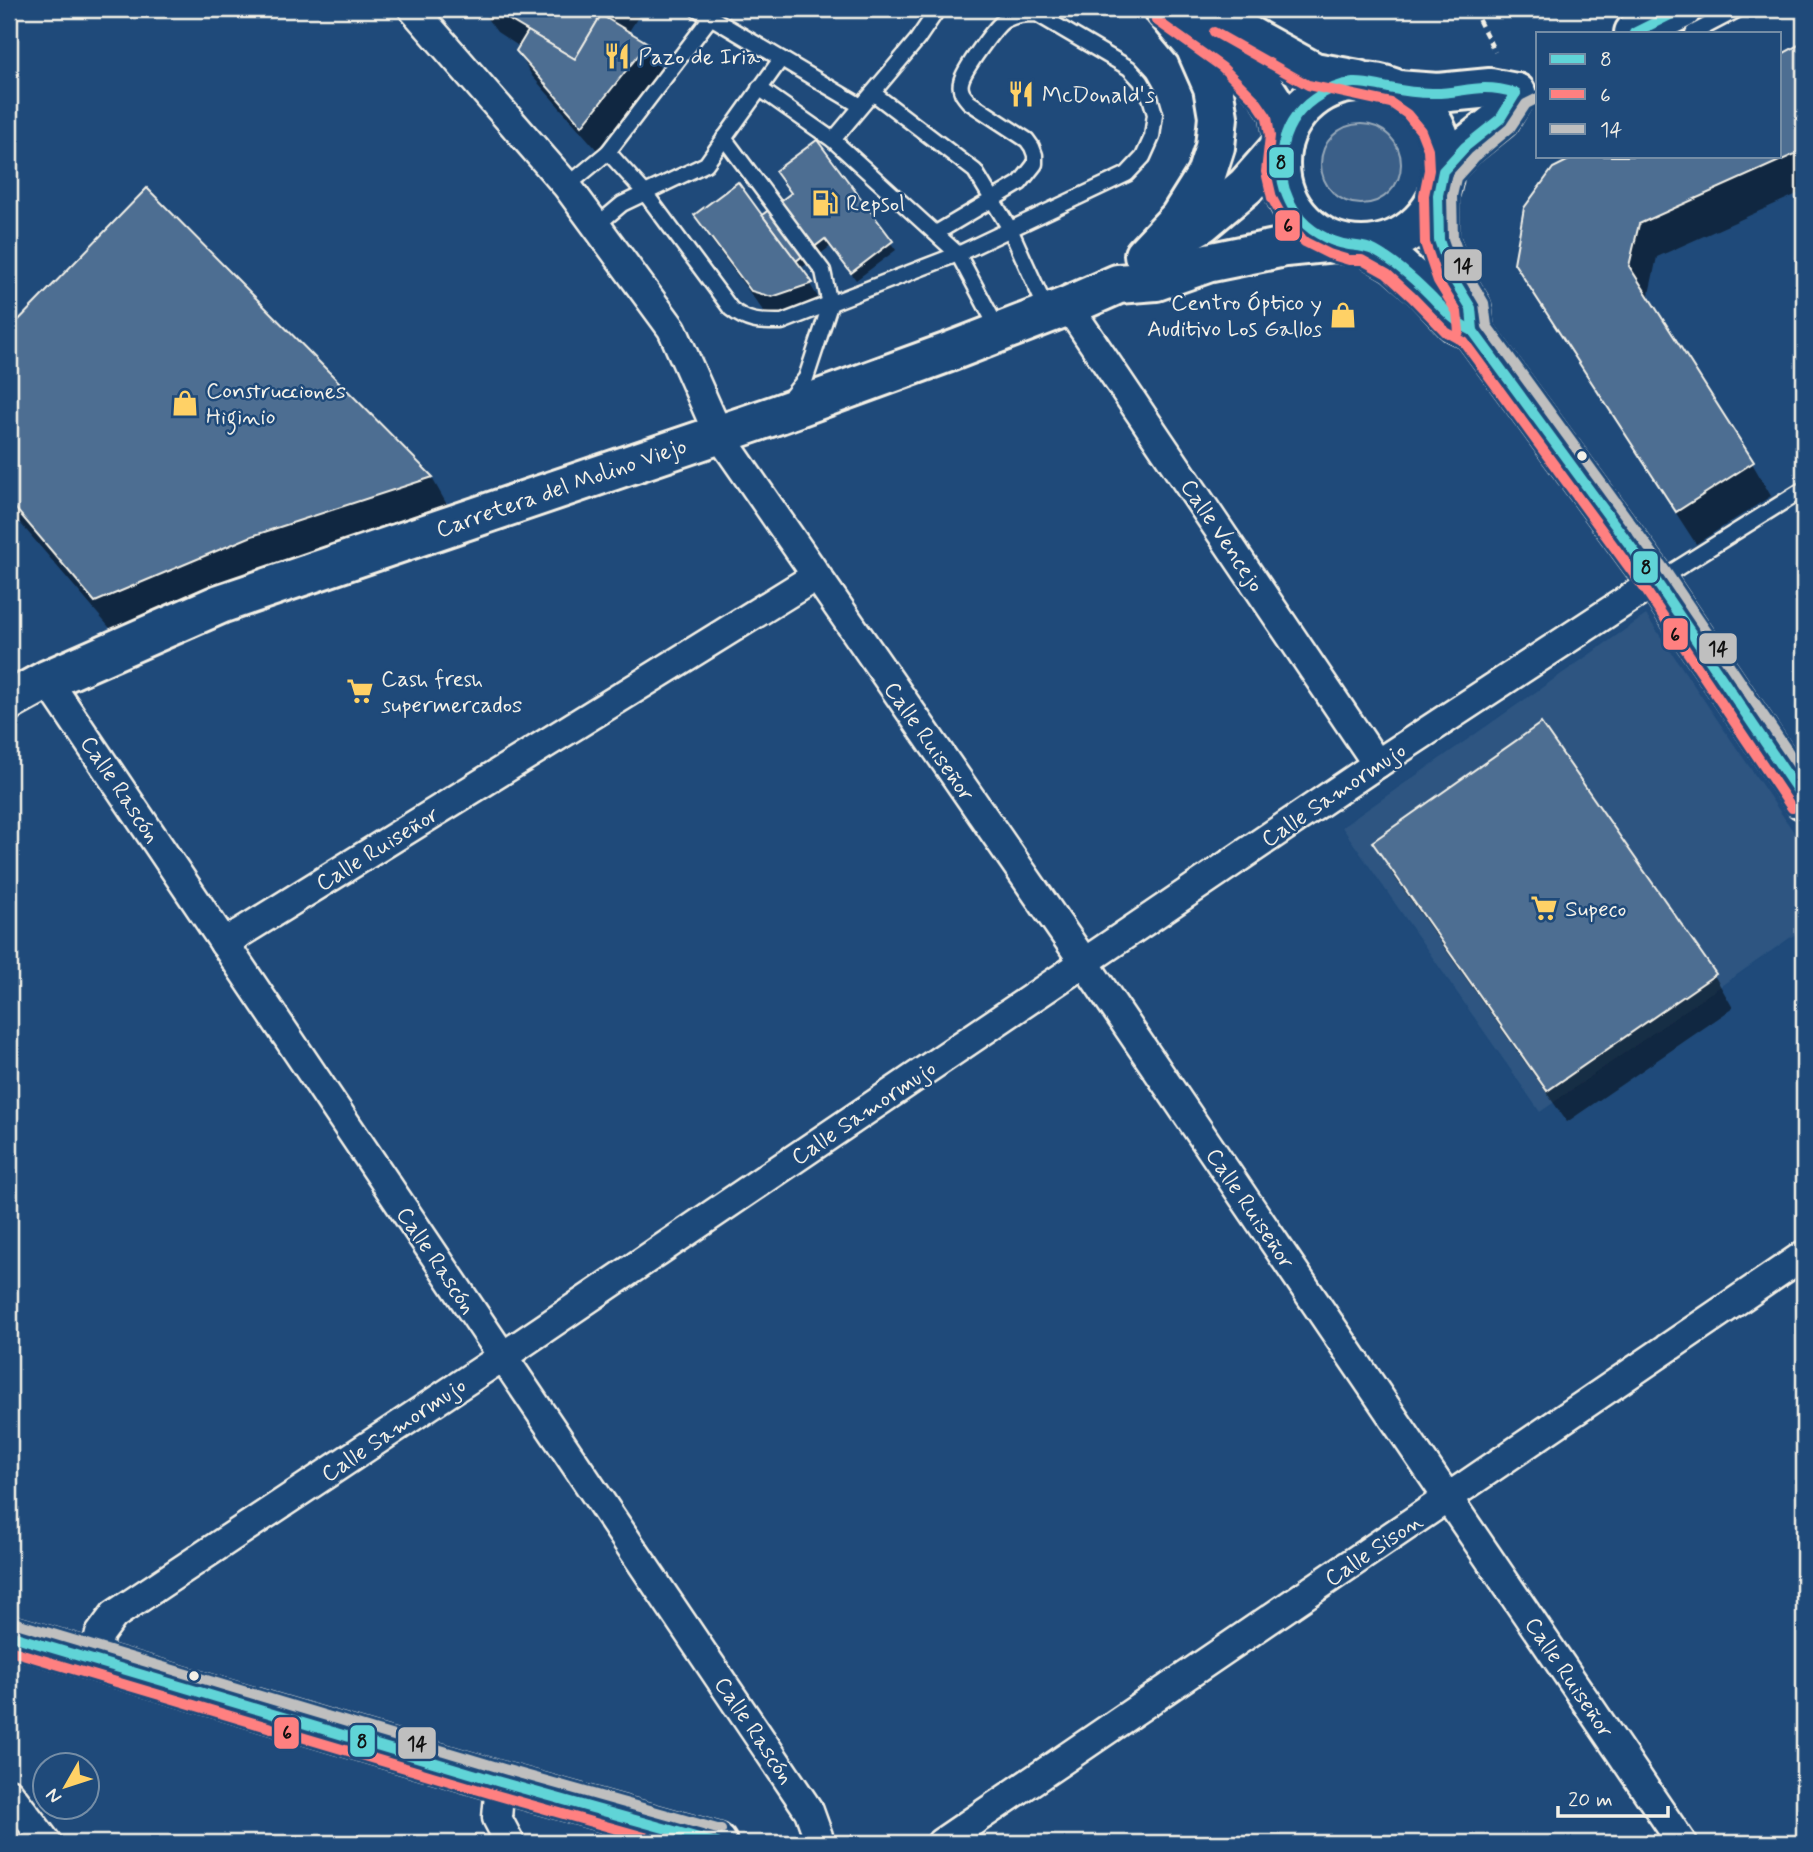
<svg xmlns="http://www.w3.org/2000/svg" width="1813" height="1852" font-family="Mynerve,sans-serif">
<rect width="100%" height="100%" fill="#1f4a7a"/>
<filter id="ink" filterUnits="userSpaceOnUse"><feTurbulence type="fractalNoise" baseFrequency=".0143" numOctaves="2"/><feDisplacementMap in="SourceGraphic" scale="14" xChannelSelector="R" yChannelSelector="G"/><feConvolveMatrix kernelMatrix="1 2 1 2 8 2 1 2 1" color-interpolation-filters="sRGB"/></filter>
<g filter="url(#ink)">
<path fill="#2d5581" d="M1646,615L1804,847V928L1540,1112L1342,827Z"/>
<circle fill="#3a5f88" stroke="#97a8b8" stroke-width="2" cx="1361" cy="164" r="40"/>
<g fill="#0007">
<path d="M480,9H643L628,33L647,45L661,69L597,150L532,76L518,51L520,47L497,32Z"/>
<path d="M1804,44V191L1657,257L1648,299L1752,463L1771,496L1696,544L1536,297L1516,263L1554,169L1581,156H1780V57Z"/>
<path d="M817,142L896,250L856,280L831,246L800,269L825,308L787,321L767,316L711,240L696,215L761,217L793,194Z"/>
<path d="M147,191L432,478L450,510L115,634L9,510V332Z"/>
<path d="M1374,842L1714,975L1733,1008L1567,1122L1393,875Z"/>
</g>
<g fill="#4d6e92" stroke="#f4f1e8" stroke-width="2">
<path d="M491,9H605L575,59Z"/>
<path d="M601,15L648,43L582,126L516,51L528,31L575,59Z"/>
<path d="M1804,42V150L1639,224L1629,266L1754,462L1676,512L1514,263L1524,208L1553,168L1577,156H1780V55Z"/>
<path d="M817,140L893,241L851,273L825,239L796,261L762,215L791,193L775,171Z"/>
<path d="M738,182L762,215L813,283L772,297L751,291L694,215Z"/>
<path d="M147,188L433,477L252,536L95,602L9,501V330Z"/>
<path d="M1541,723L1716,974L1547,1091L1372,842Z"/>
</g>
<g fill="none" stroke-linecap="round" stroke-linejoin="round">
<g stroke="#f4f1e8" stroke-width="19">
<g id="lane">
<path d="M697,9L861,106"/>
<path d="M1693,33L1739,9"/>
<path d="M759,88L833,140L917,40L938,9"/>
<path d="M873,93L975,171L1010,229L1048,313"/>
<path d="M724,138L823,271L830,305L806,378L788,400"/>
<path d="M833,140L958,254L999,331"/>
<path d="M608,152L645,193L731,309C749,323 759,322 782,322L958,254L1127,174L1143,157L1152,137L1155,114L1150,97L1141,81L1129,68L1037,14C1026,14 1016,14 1005,20C995,26 963,71 961,82C959,91 964,96 969,102L1027,140L1032,147L1035,155V164L1020,183L936,233"/>
<path d="M567,186L608,152L711,17"/>
<path d="M596,226L622,204L706,164L781,59"/>
<path d="M1657,581L1804,489"/>
</g>
</g>
<g stroke="#f4f1e8" stroke-width="33">
<g id="street">
<path d="M413,9L567,186L672,329L718,433L1084,962L1682,1843"/>
<path d="M1068,306L1377,764"/>
<path d="M47,680L809,1811L818,1836L817,1843"/>
<path d="M224,943L816,576"/>
<path d="M93,1661L100,1634L114,1615L502,1357L1377,764L1656,581"/>
<path d="M500,1782L497,1818L510,1843"/>
<path d="M9,1793L47,1843"/>
<path d="M941,1843L1804,1255"/>
</g>
</g>
<g stroke="#f4f1e8" stroke-width="44">
<g id="secondary">
<path d="M1200,9L1314,72L1358,80"/>
<path d="M1189,27L1231,56L1267,92L1280,112L1284,137"/>
<path d="M1634,33L1682,9"/>
<circle cx="1362" cy="164" r="82"/>
<path d="M1397,90L1438,93L1490,88L1516,93"/>
<path d="M1443,171L1465,147L1500,119L1516,93"/>
<path d="M1438,195L1439,240L1451,275L1471,308L1473,329"/>
<path d="M1170,241L1202,223L1246,186L1282,145"/>
<path d="M1366,246L1395,263L1422,287L1455,322L1473,331L1656,581L1804,800"/>
<path d="M1144,255L1179,218L1206,175L1215,147L1218,117L1213,87L1195,46L1164,9"/>
<path d="M9,701L47,680L220,604L776,415L949,352L1068,306L1118,284L1156,281L1207,263L1285,247L1335,242"/>
<path d="M9,1635L500,1782L717,1843"/>
</g>
</g>
<path stroke="#f4f1e8" stroke-width="4.5" stroke-dasharray="7 5" stroke-linecap="butt" d="M1473,9L1495,52"/>
<use href="#lane" stroke="#1f4a7a" stroke-width="14"/>
<use href="#street" stroke="#1f4a7a" stroke-width="28"/>
<use href="#secondary" stroke="#1f4a7a" stroke-width="38"/>
<g stroke="#1f4a7a" stroke-width="16">
<g id="bus-1">
<path d="M1634,33L1682,9"/>
<path d="M1516,93C1506,90 1495,88 1485,88C1467,88 1450,94 1432,93C1418,93 1403,91 1389,88C1377,86 1365,82 1353,83C1339,84 1325,91 1314,99C1276,126 1272,176 1296,213C1307,230 1329,242 1349,245C1358,246 1366,246 1375,251C1395,262 1412,277 1429,294C1443,308 1454,322 1473,331L1656,581L1804,800"/>
<path d="M1473,331L1471,308L1451,275L1439,240L1438,195L1443,171L1465,147L1500,119L1516,93"/>
<path d="M9,1635L500,1782L717,1843"/>
</g>
</g>
<g stroke="#1f4a7a" stroke-width="16">
<g id="bus-2">
<path d="M1156,20L1222,67L1256,101L1267,117L1270,136L1266,172L1272,198L1286,224L1305,242L1329,254L1349,260H1362L1387,274L1412,297L1446,332L1464,342L1645,589L1792,808"/>
<path d="M1214,32L1308,85L1391,103L1407,114L1421,131L1428,149L1429,170L1424,195L1425,243L1438,281L1457,312L1459,332"/>
<path d="M9,1650L496,1795L666,1843"/>
</g>
</g>
<g stroke="#1f4a7a" stroke-width="16">
<g id="bus-3">
<path d="M1538,98L1526,104L1510,128L1475,157L1456,178L1452,196L1453,238L1464,269L1484,303L1487,326L1667,573L1804,775"/>
<path d="M13,1622L504,1769L721,1830"/>
</g>
</g>
<use href="#bus-1" stroke="#60d4d7" stroke-width="10"/>
<use href="#bus-2" stroke="#ff8080" stroke-width="10"/>
<use href="#bus-3" stroke="#bfbfbf" stroke-width="10"/>
</g>
</g>
<defs>
<g id="restaurant-bare" transform="scale(2.1)"><path d="M-5-6h1v4h1v-4h1v4h1v-4h1v5L-1.5 .5V6h-2V.5L-5-1ZM5-6V6H3V1.5H1.5Q1.5-4 5-6Z" fill="#ffd166" stroke="#1f4a7a" stroke-width="2.5" paint-order="stroke"/></g>
<g id="fuel-bare" transform="scale(2.1)"><path d="M-5.5-6h7V0h2V4h1.3V-2.5L3-4.5l.8-.8L6-3V5H2.5V1h-1V6h-7ZM-4.2-4.7v3.2H.2V-4.7Z" fill="#ffd166" stroke="#1f4a7a" stroke-width="2.5" paint-order="stroke"/></g>
<g id="shop-bare" transform="scale(2.1)"><path d="M-5-2.5h2.3a2.7 3.5 0 0 1 5.4 0H5L5.5 6h-11ZM-1.5-2.5h3a1.5 2.3 0 0 0-3 0Z" fill="#ffd166" stroke="#1f4a7a" stroke-width="2.5" paint-order="stroke"/></g>
<g id="supermarket-bare" transform="scale(2.1)"><path d="M-6-5.5h2.5l.6 2H6L4.5 2H-2.5L-4.4-4H-6ZM-1.5 3.2a1.3 1.3 0 1 0 .1 0ZM3 3.2a1.3 1.3 0 1 0 .1 0Z" fill="#ffd166" stroke="#1f4a7a" stroke-width="2.5" paint-order="stroke"/></g>
</defs>
<g fill-rule="evenodd">
<use href="#restaurant-bare" x="617" y="56"/>
<use href="#restaurant-bare" x="1021" y="94"/>
<use href="#fuel-bare" x="825" y="203"/>
<use href="#shop-bare" x="1343" y="315"/>
<use href="#shop-bare" x="185" y="403"/>
<use href="#supermarket-bare" x="360" y="691"/>
<use href="#supermarket-bare" x="1544" y="908"/>
</g>
<g fill="#f4f1e8" stroke="#1f4a7a" stroke-width="2.5">
<circle cx="1582" cy="456" r="6"/>
<circle cx="194" cy="1676" r="6"/>
</g>
<g text-anchor="middle" stroke-width="5" stroke-linejoin="round" paint-order="stroke">
<g font-size="23" fill="#f4f1e8" stroke="#1f4a7a" text-anchor="start">
<text x="638" y="64">Pazo de Iria</text>
<text x="1042" y="102">McDonald's</text>
<text x="846" y="211">Repsol</text>
<text x="1322" y="310" text-anchor="end">Centro Óptico y<tspan x="1322" dy="26">Auditivo Los Gallos</tspan></text>
<text x="206" y="398">Construcciones<tspan x="206" dy="26">Higinio</tspan></text>
<text x="381" y="686">Cash fresh<tspan x="381" dy="26">supermercados</tspan></text>
<text x="1565" y="916">Supeco</text>
</g>
<g font-size="23" fill="#f4f1e8" stroke="#1f4a7a">
<text transform="translate(561 487) rotate(-19)" y="8">Carretera del Molino Viejo</text>
<text transform="translate(1223 535) rotate(56)" y="8">Calle Vencejo</text>
<text transform="translate(930 741) rotate(55)" y="8">Calle Ruiseñor</text>
<text transform="translate(121 789) rotate(56)" y="8">Calle Rascón</text>
<text transform="translate(1333 794) rotate(-34)" y="8">Calle Samormujo</text>
<text transform="translate(377 848) rotate(-32)" y="8">Calle Ruiseñor</text>
<text transform="translate(863 1112) rotate(-34)" y="8">Calle Samormujo</text>
<text transform="translate(1251 1208) rotate(56)" y="8">Calle Ruiseñor</text>
<text transform="translate(437 1260) rotate(56)" y="8">Calle Rascón</text>
<text transform="translate(393 1429) rotate(-34)" y="8">Calle Samormujo</text>
<text transform="translate(1373 1549) rotate(-34)" y="8">Calle Sison</text>
<text transform="translate(1570 1677) rotate(56)" y="8">Calle Ruiseñor</text>
<text transform="translate(755 1730) rotate(56)" y="8">Calle Rascón</text>
</g>
</g>
<g stroke="#1f4a7a" stroke-width="2.5">
<rect x="1268" y="146" width="27" height="33" rx="7" fill="#60d4d7"/>
<rect x="1274" y="209" width="27" height="33" rx="7" fill="#ff8080"/>
<rect x="1443" y="248" width="40" height="34" rx="7" fill="#bfbfbf"/>
<rect x="1632" y="550" width="27" height="34" rx="7" fill="#60d4d7"/>
<rect x="1662" y="617" width="27" height="34" rx="7" fill="#ff8080"/>
<rect x="1698" y="632" width="40" height="33" rx="7" fill="#bfbfbf"/>
<rect x="273" y="1716" width="27" height="34" rx="7" fill="#ff8080"/>
<rect x="349" y="1724" width="27" height="34" rx="7" fill="#60d4d7"/>
<rect x="397" y="1726" width="40" height="34" rx="7" fill="#bfbfbf"/>
</g>
<g font-size="19" text-anchor="middle" font-weight="bold" fill="#111">
<text x="1281" y="169">8</text>
<text x="1288" y="232">6</text>
<text x="1463" y="272">14</text>
<text x="1646" y="574">8</text>
<text x="1675" y="641">6</text>
<text x="1718" y="655">14</text>
<text x="287" y="1739">6</text>
<text x="362" y="1748">8</text>
<text x="417" y="1750">14</text>
</g>
<rect width="1813" height="1852" fill="none" stroke="#1f4a7a" stroke-width="35"/>
<rect x="18" y="18" width="1778" height="1817" fill="none" stroke="#f4f1e8" stroke-width="2.5" filter="url(#ink)"/>
<rect x="1536" y="32" width="245" height="126" fill="#1f4a7a" stroke="#748da6" stroke-width="2"/>
<rect x="1550" y="54" width="35" height="10" fill="#60d4d7" stroke="#748da6" stroke-width="2"/>
<text x="1600" y="66" font-size="21" fill="#f4f1e8">8</text>
<rect x="1550" y="89" width="35" height="10" fill="#ff8080" stroke="#748da6" stroke-width="2"/>
<text x="1600" y="102" font-size="21" fill="#f4f1e8">6</text>
<rect x="1550" y="124" width="35" height="10" fill="#bfbfbf" stroke="#748da6" stroke-width="2"/>
<text x="1600" y="136" font-size="21" fill="#f4f1e8">14</text>
<g transform="translate(66 1786) rotate(231)"><circle r="33" fill="#1f4a7a" stroke="#748da6" stroke-width="2"/>
<path d="M0-5L12 26L0 18L-12 26Z" fill="#ffd166"/>
<text y="-10" font-size="19" font-weight="bold" text-anchor="middle" fill="#f4f1e8">N</text>
</g>
<path d="M1558 1806v10h110v-10" fill="none" stroke="#f4f1e8" stroke-width="3.5"/>
<text x="1568" y="1806" font-size="21" fill="#f4f1e8" stroke="#1f4a7a" stroke-width="5" paint-order="stroke">20 m</text>
</svg>
